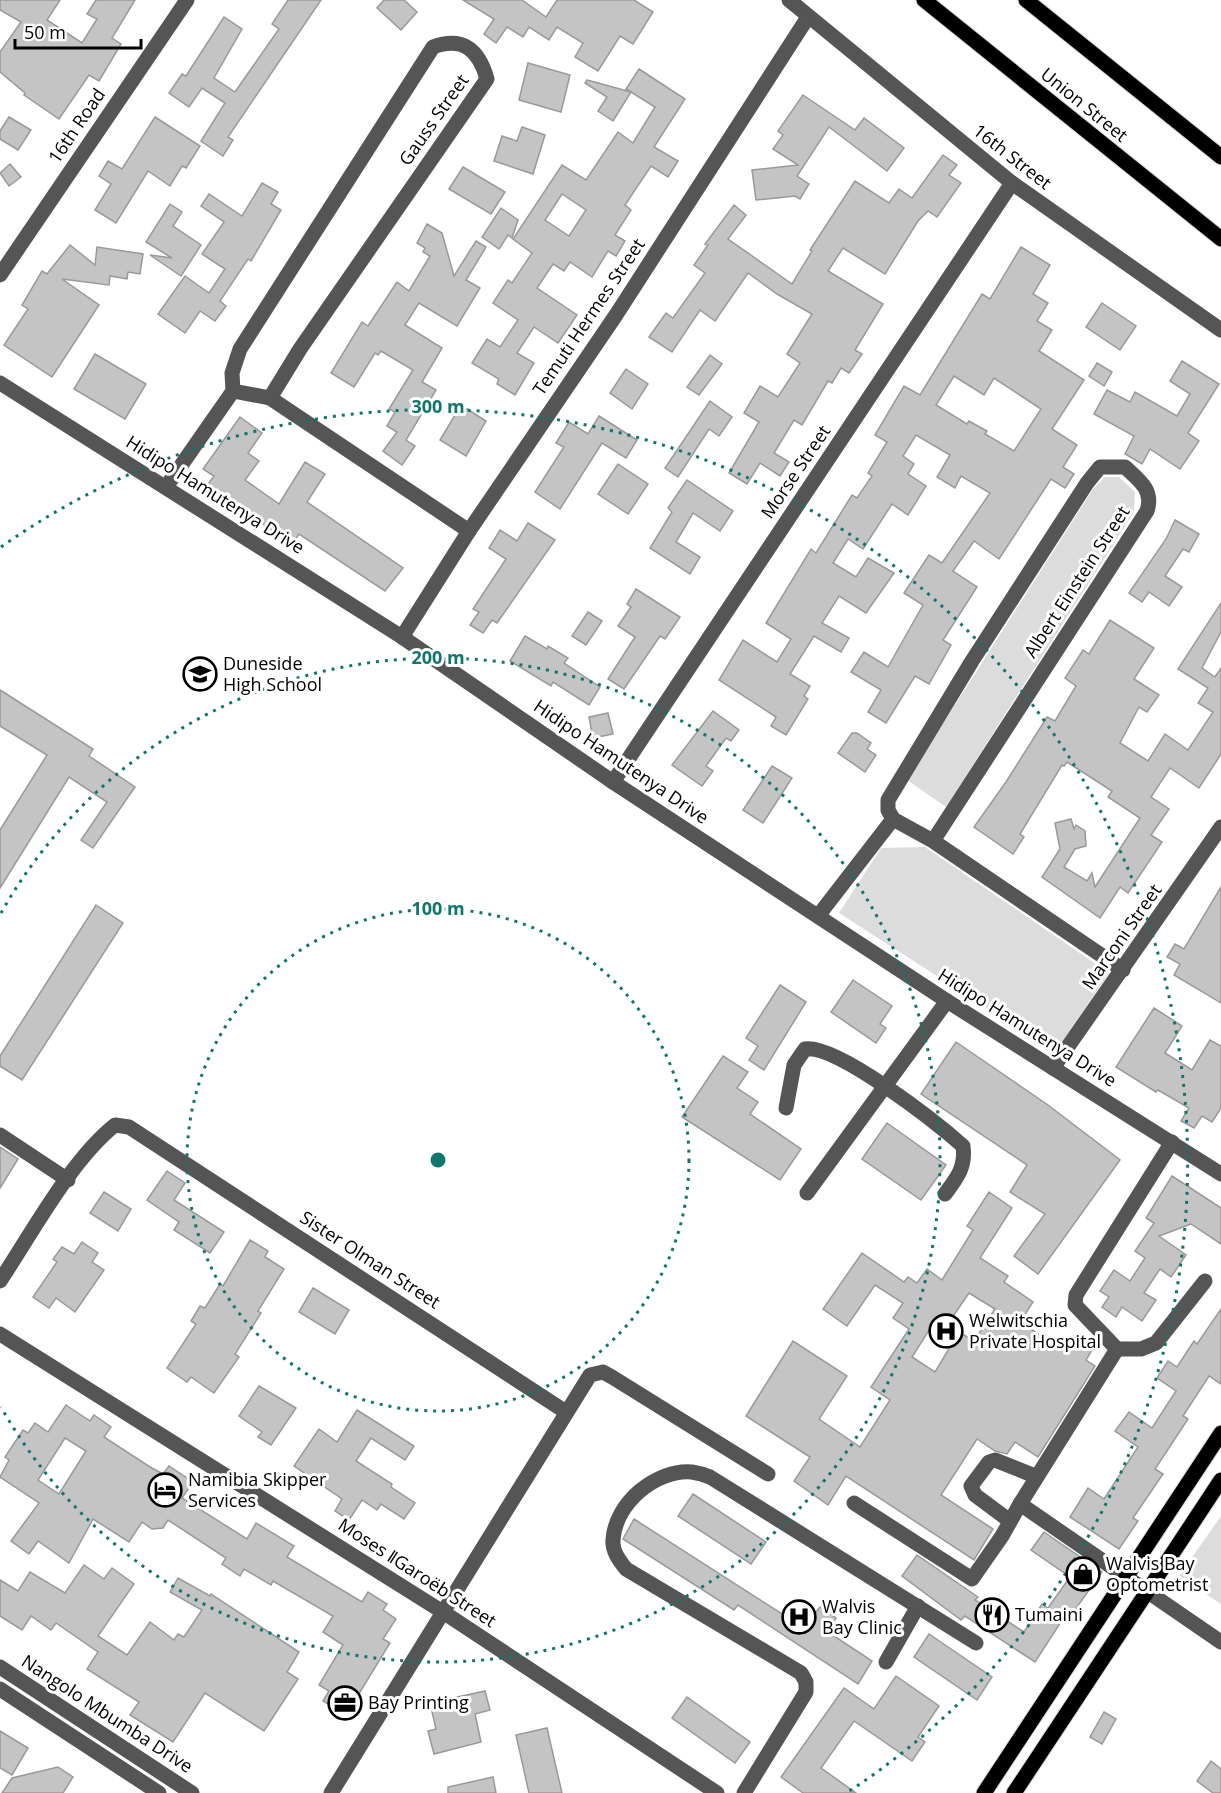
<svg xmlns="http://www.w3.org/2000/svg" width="1221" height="1793" font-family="'Open Sans',sans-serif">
<rect width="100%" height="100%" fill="#fff"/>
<g fill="#dcdcdc">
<path d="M1105,477H1119L1135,492L1134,512L946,807L907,780L1093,489Z"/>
<path d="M925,847L1109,973L1055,1052L839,913L881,848Z"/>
<path d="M1221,1516V1604L1179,1576Z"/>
</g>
<g fill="#c4c4c4" stroke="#999" stroke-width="1.5" fill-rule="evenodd">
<path d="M0,0H60L47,20L82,43L97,19L87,14L96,0H135L112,38L121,44L99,81L89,75L59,119L24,95L25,93L0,72V52L21,22L0,10Z"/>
<path d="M288,0H321L228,137L233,140L223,156L201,141L225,103L202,88L189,107L169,93L182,74L186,76L224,17L242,29L214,78L235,92L279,29L272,24Z"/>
<path d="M384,0H404L417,12L401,30L377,8Z"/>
<path d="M463,0H522L546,17L557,0H634L653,12L633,44L620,36L598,71L575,57L583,43L557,27L549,40L529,27L523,37L507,27L496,43L484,34L494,19Z"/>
<path d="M528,63L570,75L561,112L519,100Z"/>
<path d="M639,69L685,99L654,147L678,161L668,177L651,166L625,205L631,210L615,235L625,241L616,256L608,251L592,277L570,262L564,271L553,264L537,288L577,315L558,343L534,327L517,353L534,363L515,395L497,384L499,379L472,363L487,339L500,347L518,320L493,303L508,280L512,283L532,253L513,239L562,165L586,180L618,132L633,143L655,107L626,89ZM562,194L586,210L569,236L545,220Z"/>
<path d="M587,80L631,92L613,121L598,111L607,97L585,83Z"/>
<path d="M803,95L855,130L864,118L904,148L887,171L829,127L797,176L809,184L800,199L795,196L756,200L752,170L798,165L773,149L783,135L778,131Z"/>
<path d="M9,117L31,130L18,150L0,139V131Z"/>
<path d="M155,117L200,146L186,168L182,166L170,186L148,171L116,223L95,210L111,184L99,176L108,161L122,169Z"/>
<path d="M522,127L545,135L533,174L494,161L502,136L517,141Z"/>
<path d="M943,155L957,165L949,175L961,183L937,217L928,211L918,221L885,274L843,248L828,271L883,304L855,350L862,354L849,373L841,368L832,383L828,381L802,425L794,420L774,453L789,462L780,476L760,463L747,484L729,473L759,422L744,413L760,386L778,397L800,363L787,354L812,314L777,294L748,273L715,321L700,310L672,352L649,337L666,313L673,318L705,273L694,265L708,245L705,244L734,205L746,215L728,239L792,284L812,251L810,250L855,181L889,203L899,189L912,198Z"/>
<path d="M10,164L21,177L9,186L0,173Z"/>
<path d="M463,167L505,192L491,214L449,189Z"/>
<path d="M262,183L278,192L271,204L281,210L251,261L248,259L220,301L226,306L215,321L200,311L185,333L158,314L185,276L209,293L225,269L202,254L224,222L201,206L209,194L242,216Z"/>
<path d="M170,204L182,212L173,226L201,245L181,276L150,255L172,258L146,242Z"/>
<path d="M501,208L518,220L512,238L508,235L499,249L482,237Z"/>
<path d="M427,224L442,233L454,276L476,241L486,247L466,280L480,288L457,326L419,303L405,325L442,348L422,382L436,390L406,440L415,446L402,465L383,451L397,432L387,426L395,412L389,409L413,370L381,351L378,355L375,353L354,387L331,373L362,322L368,326L397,282L409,291L430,256L423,252L425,248L417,243Z"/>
<path d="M70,245L95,265L97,247L143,254L140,274L128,272L127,279L110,276L109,285L62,279L99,305L52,377L4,345L28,309L22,305L42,271L47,274Z"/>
<path d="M1021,247L1050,265L1033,294L1048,303L1037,321L1052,330L1039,351L1084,380L1052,429L1077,445L1063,467L1074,474L1065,488L1051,479L999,559L974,541L953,571L977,587L943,640L951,645L929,684L915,676L886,723L868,712L881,690L851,672L864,652L888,667L923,605L904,593L929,555L942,563L990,493L961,476L955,488L937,477L950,455L916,435L903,456L914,464L908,474L926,486L908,515L892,504L863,549L848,539L833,563L856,577L868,558L894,573L866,613L839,596L822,623L849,638L841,652L814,636L790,674L810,686L804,696L808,699L786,735L771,726L776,717L719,680L743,640L777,662L791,639L766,623L811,549L816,553L852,495L857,498L872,476L868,473L887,442L875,435L904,386L920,395L982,294L990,299ZM954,376L984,395L994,378L1041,409L1014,451L985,434L987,431L969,421L967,424L936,405Z"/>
<path d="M1102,303L1136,326L1120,350L1086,327Z"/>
<path d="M95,354L146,384L125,419L74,389Z"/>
<path d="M710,355L722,364L699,395L687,387Z"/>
<path d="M1182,361L1219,384L1188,433L1199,441L1180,469L1150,449L1142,464L1125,454L1134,436L1094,414L1107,390L1130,402L1135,392L1177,416L1190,394L1170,381Z"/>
<path d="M1097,363L1112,372L1104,386L1089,376Z"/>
<path d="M626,369L648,384L632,409L610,393Z"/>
<path d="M710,401L732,417L719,436L709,429L678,477L665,468Z"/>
<path d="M461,405L486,421L466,456L440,440Z"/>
<path d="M599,416L637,440L626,458L602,443L560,509L535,492L564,447L556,443L569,422L588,434Z"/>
<path d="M240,417L262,433L248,453L259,461L245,480L279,504L305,462L325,474L307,502L403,568L385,591L299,534L293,543L274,532L208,484L214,476L203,469Z"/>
<path d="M618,464L648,484L628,514L598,494Z"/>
<path d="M687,480L733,511L720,531L693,513L676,542L700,557L690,574L650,548L672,512L668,508Z"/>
<path d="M1175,520L1199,534L1189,552L1183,549L1165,576L1182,587L1169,606L1149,592L1142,602L1129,593L1166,539Z"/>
<path d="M528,523L555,540L497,623L492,620L483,633L470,625L479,612L473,609L506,559L489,548L500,530L517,541Z"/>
<path d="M636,589L680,617L665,639L660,636L624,689L608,679L635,637L618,626L631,607L627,604Z"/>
<path d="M1221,603V632L1202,668L1215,677L1221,668V754L1199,788L1170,768L1151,797L1169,809L1151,835L1162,842L1128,893L1120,887L1100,918L1042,877L1060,849L1055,823L1071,819L1074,829L1076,825L1085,831L1086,846L1075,849L1064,867L1087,881L1092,873L1095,887L1140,818L1108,797L1112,791L1067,762L1064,766L1062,765L1020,834L1024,837L1013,854L974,827L1006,782L1047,717L1055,721L1076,686L1065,678L1083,650L1089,654L1110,620L1154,648L1134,679L1159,695L1147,712L1139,707L1120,743L1148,761L1165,734L1188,750L1213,712L1198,703L1208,688L1178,669Z"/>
<path d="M588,612L602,621L586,645L572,636Z"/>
<path d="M525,636L547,649L548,646L568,658L564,663L600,687L589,705L553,682L551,686L510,661Z"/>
<path d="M0,690L93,749L89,756L135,787L93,848L81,840L107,802L69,777L0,888V830L47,755L0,726Z"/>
<path d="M713,711L739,730L731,741L726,738L706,766L713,771L702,786L672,765Z"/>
<path d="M608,713L613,734L593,738L589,717Z"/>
<path d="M852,733H857L871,743L867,749L876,755L865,772L838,753Z"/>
<path d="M772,766L792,778L763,823L743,810Z"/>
<path d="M1221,887V1003L1174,975L1180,964L1167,957L1175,944L1184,949Z"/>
<path d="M96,905L123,923L22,1080L0,1066V1056Z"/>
<path d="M853,980L892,1006L880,1024L886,1028L876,1043L831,1012Z"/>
<path d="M780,985L806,1002L764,1070L749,1060L758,1046L746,1038Z"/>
<path d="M1154,1008L1182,1026L1165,1053L1192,1070L1210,1040L1221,1046V1108L1212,1122L1202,1116L1194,1128L1181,1121L1189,1108L1158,1090L1156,1092L1116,1067Z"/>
<path d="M956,1042L1048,1105L1120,1160L1038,1274L1014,1256L1045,1214L1010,1192L1027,1165L921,1094Z"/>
<path d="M723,1056L748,1072L737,1088L758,1102L750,1114L801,1149L780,1180L682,1117Z"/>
<path d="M887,1123L946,1165L921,1200L862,1159Z"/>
<path d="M0,1147L18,1159L0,1188Z"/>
<path d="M167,1171L185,1183L174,1200L224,1232L210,1253L174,1230L179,1222L147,1200Z"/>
<path d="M1172,1176L1221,1208V1244L1191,1224L1159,1236L1186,1255L1171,1277L1160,1269L1144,1293L1156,1300L1142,1321L1122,1307L1116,1317L1102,1307L1109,1297L1100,1291L1114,1270L1130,1281L1145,1258L1135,1251L1154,1223L1146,1218Z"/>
<path d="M104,1192L131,1209L118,1231L90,1213Z"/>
<path d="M989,1192L1012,1208L980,1258L1008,1276L1004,1282L1033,1302L1020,1322L1067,1353L1075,1339L1092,1350L1086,1360L1095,1366L1038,1457L1015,1442L1007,1454L995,1451L977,1439L941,1495L993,1529L974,1560L846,1476L828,1505L794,1481L810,1457L746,1416L793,1341L847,1376L819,1419L860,1447L890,1400L871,1387L909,1329L893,1318L903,1303L875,1285L847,1326L823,1309L862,1253L904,1282L908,1277L917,1283L927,1269L942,1280L973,1230L967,1226ZM969,1293L995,1309L974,1341L959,1332L935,1372L912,1357L931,1327L941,1334Z"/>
<path d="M250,1240L268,1251L265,1257L284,1269L258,1311L261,1313L235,1354L239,1357L214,1393L191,1377L187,1382L167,1368L196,1324L191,1321L200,1306L205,1308L220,1284L223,1286Z"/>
<path d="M82,1242L98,1253L92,1262L104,1270L75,1312L56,1298L49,1308L33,1297L57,1262L53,1259L62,1247L74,1254Z"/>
<path d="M313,1288L349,1310L335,1334L299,1312Z"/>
<path d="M1221,1309V1384L1209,1376L1183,1416L1188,1419L1155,1469L1163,1474L1133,1518L1138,1521L1119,1549L1070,1517L1088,1488L1104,1499L1138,1447L1115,1431L1129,1412L1152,1428L1176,1391L1157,1378L1168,1361L1177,1367L1194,1341L1197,1344Z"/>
<path d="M259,1386L296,1408L271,1445L258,1437L262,1432L239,1416Z"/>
<path d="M66,1405L90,1421L94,1415L111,1427L104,1437L150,1467L163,1474L169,1466L193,1482L182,1498L247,1539L256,1523L294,1546L287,1557L362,1602L368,1592L387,1604L383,1610L396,1619L383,1639L390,1643L346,1715L323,1701L329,1691L319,1685L343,1645L323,1632L333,1616L273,1581L271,1585L244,1569L240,1576L222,1564L226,1558L168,1520L163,1528L152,1529L142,1522L129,1542L93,1519L69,1563L38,1541L29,1554L11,1541L39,1503L0,1477L9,1460L5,1457L23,1430L28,1433L35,1423L48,1432ZM65,1438L86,1451L59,1494L38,1480Z"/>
<path d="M357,1410L414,1446L405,1460L371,1438L356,1461L392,1484L391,1487L415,1503L404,1519L381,1504L377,1510L362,1500L349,1520L335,1511L342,1499L294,1466L319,1429L337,1442Z"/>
<path d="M693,1494L766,1542L751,1564L678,1516Z"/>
<path d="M634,1519L804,1628L820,1607L836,1618L828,1632L872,1661L858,1684L738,1605L734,1610L623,1539Z"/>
<path d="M1044,1532L1102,1572L1072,1614L1068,1611L1035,1662L965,1616L961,1620L902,1576L917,1555L978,1597L975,1600L1024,1632L1042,1604L1048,1608L1070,1577L1031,1550Z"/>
<path d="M84,1565L104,1579L112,1568L134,1584L98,1636L127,1655L150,1622L174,1640L178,1634L184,1637L202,1610L170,1592L178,1578L210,1596L211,1594L299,1652L287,1672L298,1679L264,1731L205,1693L173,1742L130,1715L139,1702L87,1669L98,1652L56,1623L51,1630L31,1616L22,1630L0,1616V1580L18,1591L30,1572L65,1593Z"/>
<path d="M929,1634L992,1677L977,1700L914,1657Z"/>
<path d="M896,1676L939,1706L918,1737L925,1742L912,1761L854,1721L821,1768L856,1793H803L781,1777L844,1688L874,1709Z"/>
<path d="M485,1691L490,1710L475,1714L481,1742L434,1754L428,1731L436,1729L430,1703Z"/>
<path d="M687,1697L750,1742L735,1763L672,1718Z"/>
<path d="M1104,1712L1116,1719L1102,1744L1090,1737Z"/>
<path d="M547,1728L562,1793H529L516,1735Z"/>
<path d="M0,1731L28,1748L12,1775L0,1768Z"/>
<path d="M1211,1761L1221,1769V1793H1213L1197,1781Z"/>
<path d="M58,1767L73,1777L63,1793H2L12,1778Z"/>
<path d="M493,1777L496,1793H448V1787Z"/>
</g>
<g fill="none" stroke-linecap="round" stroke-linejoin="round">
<g stroke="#dbdbdb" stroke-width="17">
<g id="major">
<path d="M924,0L1221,239"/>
<path d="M1026,0L1221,157"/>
<path d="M984,1793L1221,1433"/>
<path d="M1014,1793L1221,1480"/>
</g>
</g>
<g stroke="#555" stroke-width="15">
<path d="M789,0L1012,183L1221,330"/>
<path d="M0,275L187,0"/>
<path d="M0,383L402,637L613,782L947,1001L1221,1174"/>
<path d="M270,398L469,531"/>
<path d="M166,487L233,391L232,373L240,349L433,47C463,36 479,50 487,79L300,349L270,398L233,391"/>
<path d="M402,637L469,531L616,315L808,17"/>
<path d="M613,782L1012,183"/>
<path d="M933,841L1147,511C1154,490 1139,480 1125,467H1100L1087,483L972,661L888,800V810L893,819L933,841L1123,970"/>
<path d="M818,916L893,819"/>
<path d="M1053,1068L1221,827"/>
<path d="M786,1108L794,1065L805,1049C837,1044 937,1123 963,1146C966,1167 957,1178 945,1194"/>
<path d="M0,1135L68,1180"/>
<path d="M1172,1142L1076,1295L1075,1305L1117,1349L1020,1504L1221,1642"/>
<path d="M807,1193L947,1001"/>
<path d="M0,1281C32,1233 71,1160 115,1125L129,1127L566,1412"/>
<path d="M0,1334L443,1612L717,1793"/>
<path d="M1117,1349H1141L1156,1343L1205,1281"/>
<path d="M854,1503L972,1579L1002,1536L1020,1504"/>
<path d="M1010,1521L975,1495L971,1486L989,1462L995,1460L1035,1476"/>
<path d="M886,1662L918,1606"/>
<path d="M0,1667L192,1793"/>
<path d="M0,1689L159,1793"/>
<path d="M331,1793L590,1375L603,1372L612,1377L768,1474"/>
<path d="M744,1793L806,1692V1682L801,1673L626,1569C619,1560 612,1551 613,1540C615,1503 656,1469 692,1472C698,1473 705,1475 710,1477L976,1643"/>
</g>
<use href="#major" stroke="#000" stroke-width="15"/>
</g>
<g fill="none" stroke="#0f766e" stroke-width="3" stroke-dasharray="3 6">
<circle cx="438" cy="1160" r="251"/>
<path d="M1 913A502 502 0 1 1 1 1407"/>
<path d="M1 547A753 753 0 1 1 848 1792"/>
</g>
<defs>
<g id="school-ring" transform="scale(1.725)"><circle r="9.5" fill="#fff" stroke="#000" stroke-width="1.5"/><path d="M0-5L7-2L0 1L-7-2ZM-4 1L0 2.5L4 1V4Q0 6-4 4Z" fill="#000"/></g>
<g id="hospital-ring" transform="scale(1.725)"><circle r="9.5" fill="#fff" stroke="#000" stroke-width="1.5"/><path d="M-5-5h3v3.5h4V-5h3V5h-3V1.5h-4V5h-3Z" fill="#000"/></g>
<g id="hotel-ring" transform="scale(1.725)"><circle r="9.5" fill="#fff" stroke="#000" stroke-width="1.5"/><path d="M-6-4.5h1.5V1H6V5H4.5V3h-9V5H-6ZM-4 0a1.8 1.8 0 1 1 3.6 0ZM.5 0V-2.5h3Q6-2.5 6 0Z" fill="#000"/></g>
<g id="shop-ring" transform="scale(1.725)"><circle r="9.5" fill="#fff" stroke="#000" stroke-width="1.5"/><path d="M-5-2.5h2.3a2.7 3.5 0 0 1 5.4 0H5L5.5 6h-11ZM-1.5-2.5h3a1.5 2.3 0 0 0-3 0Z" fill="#000"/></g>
<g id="restaurant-ring" transform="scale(1.725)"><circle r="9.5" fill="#fff" stroke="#000" stroke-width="1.5"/><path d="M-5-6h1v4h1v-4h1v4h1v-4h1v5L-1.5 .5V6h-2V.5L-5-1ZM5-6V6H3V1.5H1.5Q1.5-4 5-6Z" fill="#000"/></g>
<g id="office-ring" transform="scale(1.725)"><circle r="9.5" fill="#fff" stroke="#000" stroke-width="1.5"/><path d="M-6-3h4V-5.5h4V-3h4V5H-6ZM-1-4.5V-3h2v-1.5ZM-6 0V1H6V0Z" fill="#000"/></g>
</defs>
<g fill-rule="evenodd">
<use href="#school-ring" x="200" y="674"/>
<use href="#hospital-ring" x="946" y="1331"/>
<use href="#hotel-ring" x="165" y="1490"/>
<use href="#shop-ring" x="1083" y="1574"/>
<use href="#restaurant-ring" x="992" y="1615"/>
<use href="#hospital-ring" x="799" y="1617"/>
<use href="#office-ring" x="345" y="1703"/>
</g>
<g text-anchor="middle" stroke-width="6" stroke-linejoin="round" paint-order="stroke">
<g font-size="18" fill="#000" stroke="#fff">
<text transform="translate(1084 105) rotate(39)" y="6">Union Street</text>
<text transform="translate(434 120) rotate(-55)" y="6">Gauss Street</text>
<text transform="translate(77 126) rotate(-56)" y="6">16th Road</text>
<text transform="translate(1012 157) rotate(38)" y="6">16th Street</text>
<text transform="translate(589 317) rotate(-56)" y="6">Temuti Hermes Street</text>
<text transform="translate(796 472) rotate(-56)" y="6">Morse Street</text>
<text transform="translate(215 495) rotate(32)" y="6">Hidipo Hamutenya Drive</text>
<text transform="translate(1077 582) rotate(-57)" y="6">Albert Einstein Street</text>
<text transform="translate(621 762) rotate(34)" y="6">Hidipo Hamutenya Drive</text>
<text transform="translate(1122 937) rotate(-55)" y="6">Marconi Street</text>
<text transform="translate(1027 1028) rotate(32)" y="6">Hidipo Hamutenya Drive</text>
<text transform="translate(370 1260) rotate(33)" y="6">Sister Olman Street</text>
<text transform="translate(417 1573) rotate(33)" y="6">Moses ǁGaroëb Street</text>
<text transform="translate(107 1714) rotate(33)" y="6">Nangolo Mbumba Drive</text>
</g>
<g font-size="18" fill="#000" stroke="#fff" text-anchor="start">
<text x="223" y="670">Duneside<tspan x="223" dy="21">High School</tspan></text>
<text x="969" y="1327">Welwitschia<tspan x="969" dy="21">Private Hospital</tspan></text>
<text x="188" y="1486">Namibia Skipper<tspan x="188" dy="21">Services</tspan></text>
<text x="1106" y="1570">Walvis Bay<tspan x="1106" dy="21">Optometrist</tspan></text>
<text x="822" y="1613">Walvis<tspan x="822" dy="21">Bay Clinic</tspan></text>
<text x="1015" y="1621">Tumaini</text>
<text x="368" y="1709">Bay Printing</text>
</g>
</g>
<circle cx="438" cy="1160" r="9" fill="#0f766e" stroke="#fff" stroke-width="3"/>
<g font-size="18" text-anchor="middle" font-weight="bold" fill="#0f766e" stroke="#fff" stroke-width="6" stroke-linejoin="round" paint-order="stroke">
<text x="438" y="413">300 m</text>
<text x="438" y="664">200 m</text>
<text x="438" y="915">100 m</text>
</g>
<path d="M15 39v9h126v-9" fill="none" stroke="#000000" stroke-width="3"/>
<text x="24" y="39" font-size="18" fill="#000000" stroke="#ffffff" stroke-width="4.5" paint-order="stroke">50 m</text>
</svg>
